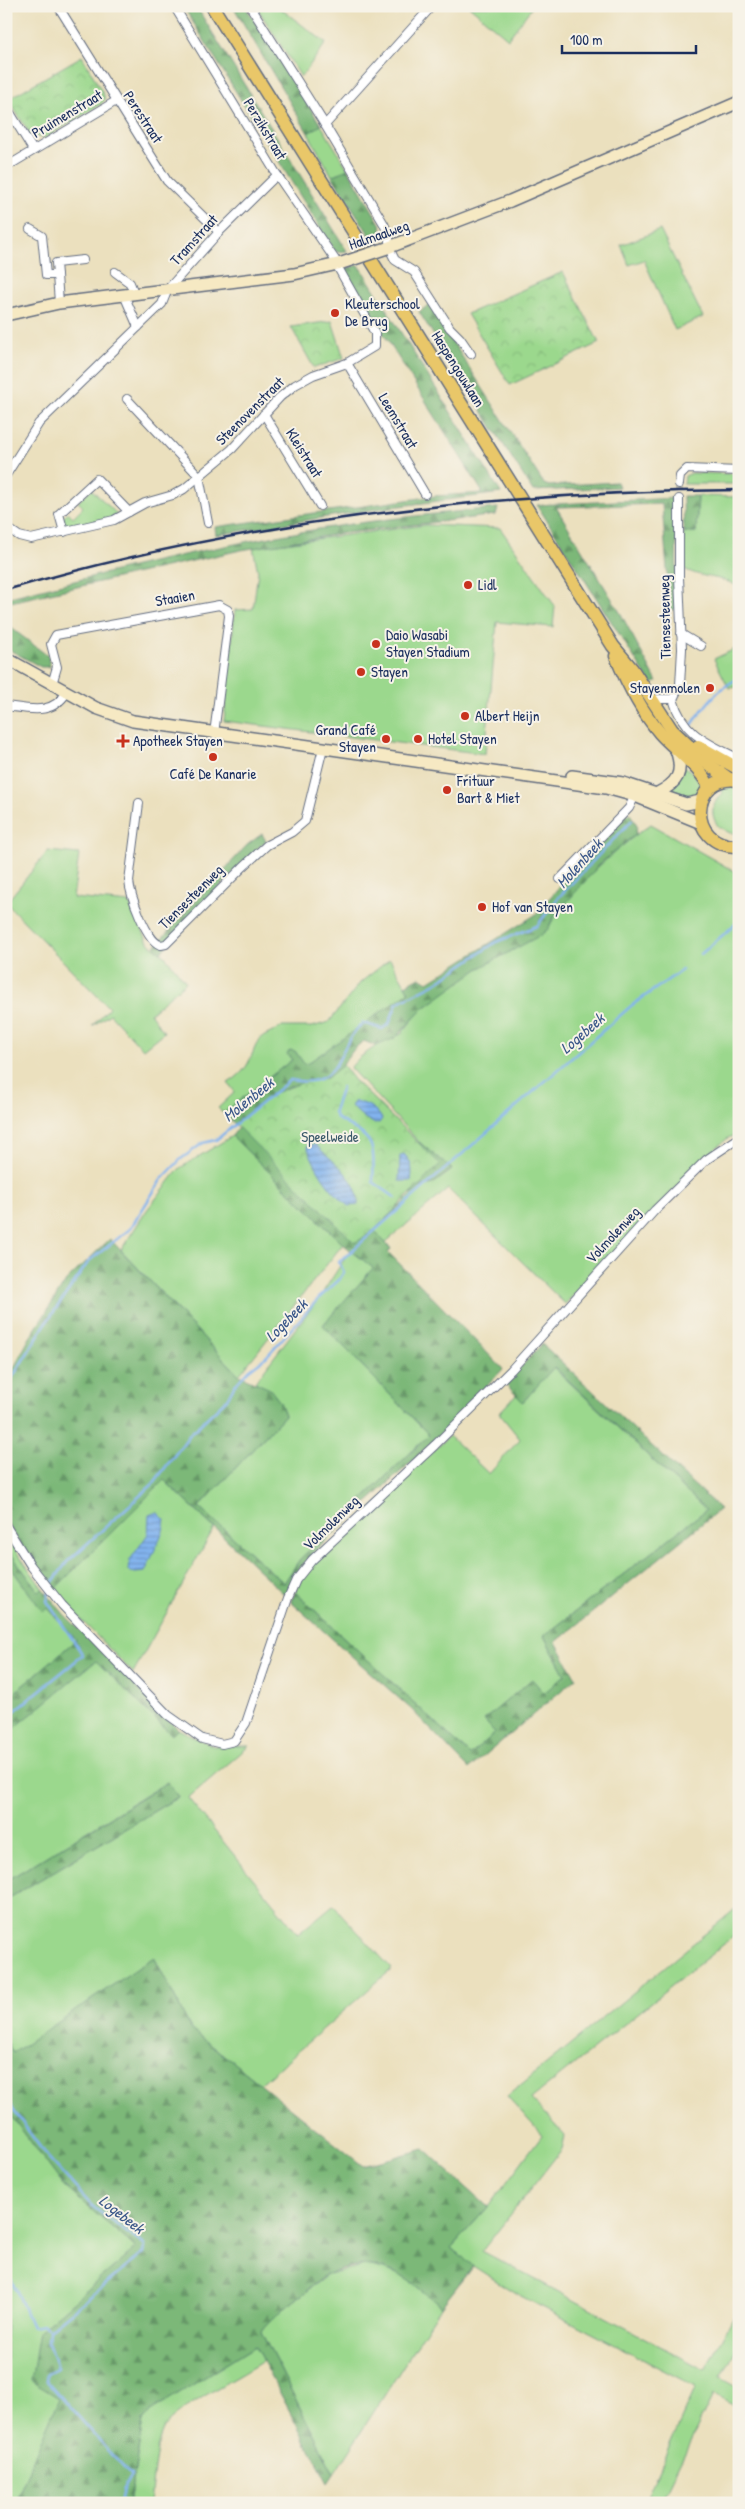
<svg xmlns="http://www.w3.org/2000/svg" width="745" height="2509" font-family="'Patrick Hand',sans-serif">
<defs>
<pattern id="forest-firs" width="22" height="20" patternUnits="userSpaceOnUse" patternTransform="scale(1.25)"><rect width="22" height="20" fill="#7cb878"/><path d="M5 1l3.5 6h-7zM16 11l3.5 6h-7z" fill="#659666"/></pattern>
<pattern id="park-crowns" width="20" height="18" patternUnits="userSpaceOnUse" patternTransform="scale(1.25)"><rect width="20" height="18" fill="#9bd88d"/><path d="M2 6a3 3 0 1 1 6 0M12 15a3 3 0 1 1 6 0" fill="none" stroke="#85ba7c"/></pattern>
<pattern id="water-rules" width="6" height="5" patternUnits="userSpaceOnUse" patternTransform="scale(1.25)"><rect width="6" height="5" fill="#82b3ee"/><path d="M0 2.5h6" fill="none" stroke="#6a92c4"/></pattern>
</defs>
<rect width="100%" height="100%" fill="#f7f3e8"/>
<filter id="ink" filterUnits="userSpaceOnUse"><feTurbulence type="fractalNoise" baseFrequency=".02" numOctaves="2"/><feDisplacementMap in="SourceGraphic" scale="10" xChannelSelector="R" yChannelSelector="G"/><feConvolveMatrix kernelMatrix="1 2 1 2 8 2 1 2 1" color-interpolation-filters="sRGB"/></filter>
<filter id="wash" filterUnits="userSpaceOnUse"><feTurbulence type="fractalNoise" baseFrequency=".0096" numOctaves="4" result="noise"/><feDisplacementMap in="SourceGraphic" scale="20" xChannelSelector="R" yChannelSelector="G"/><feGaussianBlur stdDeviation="1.12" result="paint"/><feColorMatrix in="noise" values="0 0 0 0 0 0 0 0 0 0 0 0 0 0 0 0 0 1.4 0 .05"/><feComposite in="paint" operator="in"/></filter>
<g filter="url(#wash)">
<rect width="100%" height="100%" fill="#ebe0be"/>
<g fill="#9bd88d" stroke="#5b8476">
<path d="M256,6H277L326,43L301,77Z"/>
<path d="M469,6H530L532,7L508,39Z"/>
<path d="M321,125L348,169L332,176L308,133Z"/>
<path d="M660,230L703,317L675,330L644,260L629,265L621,245Z"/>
<path d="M692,473L739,474V484H684L685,476Z"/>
<path d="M91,489L117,514L112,518L72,528L65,525L63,517L68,512L73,517L83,507L78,502Z"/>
<path d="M698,496L739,497V587C720,575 699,579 681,567L684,532H696Z"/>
<path d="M425,525L500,528L555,606L553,627L497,622L485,754L224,721L235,610L253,609L258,572L253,547Z"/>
<path d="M739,647V687L729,688L714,659Z"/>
<path d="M685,766C693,774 703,780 700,794L689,799L668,792Z"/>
<path d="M733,785L739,786V833H730L719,827C709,815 712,802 723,793L720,788Z"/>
<path d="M651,824L739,874V1134L728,1138L710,1153L565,1304L448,1189L386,1242L391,1249L323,1325L429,1435L300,1559L284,1583L199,1507L285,1415C279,1397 271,1390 255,1382L319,1298L355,1243L374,1230L419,1188L433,1184L452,1170L419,1142L350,1068L359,1058L376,1046L401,1034L419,1012L439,996L478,969L548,929C566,891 617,848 651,824Z"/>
<path d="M48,851L79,854L73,898L130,903L148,942L165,956L186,982L150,1013L164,1032L143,1049L110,1014L92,1026L109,1008L6,903Z"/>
<path d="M390,959L409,992L305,1066L295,1051L292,1060L223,1113L218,1108L235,1092L228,1083C250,1069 248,1061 259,1039L282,1027H312L329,1022L361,982Z"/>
<path d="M232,1136L343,1244L239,1375L121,1250L147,1210L180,1168Z"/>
<path d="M553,1367L706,1510L544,1636L565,1675L544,1694L532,1680L484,1720L496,1733L470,1755L295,1592L305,1573L318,1558L449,1436L489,1474L520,1439L499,1413L516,1395L523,1402Z"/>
<path d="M164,1480L214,1528L133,1673L53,1591Z"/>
<path d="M6,1537L43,1589L38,1591L6,1547Z"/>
<path d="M6,1561L43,1611L48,1608L76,1640L6,1700Z"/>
<path d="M96,1660L172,1735L178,1729L213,1746H249L188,1798L298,1934L333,1905L392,1969L260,2084L191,2029L154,1957L12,2054L6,2040V1900L178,1797L167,1782L6,1881V1735Z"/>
<path d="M739,1906V1932L531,2099L565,2136L562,2149L482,2251L705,2370L739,2306V2343L721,2378L739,2388V2408L713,2395L660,2503H644L696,2387L517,2294L473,2266L451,2248L488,2207L542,2135L507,2096Z"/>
<path d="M6,2109L64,2186L136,2248L39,2331L60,2398L15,2503H6Z"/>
<path d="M365,2265C402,2271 414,2283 441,2307L334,2474L261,2332L270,2320L328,2274Z"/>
<path d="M255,2346L263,2361C241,2375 177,2409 164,2427C156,2440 152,2486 150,2503H129L143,2421L151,2410Z"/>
</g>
<g fill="url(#forest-firs)" stroke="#4c746b">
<path d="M183,6H196L347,251L337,252L333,249Z"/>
<path d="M233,6H245L321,125L308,133Z"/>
<path d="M348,169L382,227L376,245L332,176Z"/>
<path d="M359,265L501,493L376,509L216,535L215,527L435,496L483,493L343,269Z"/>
<path d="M429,305L544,484L549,486L617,482L619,487L533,491L419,312Z"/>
<path d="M683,496H698L696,532H684Z"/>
<path d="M676,498L677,609L670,610L662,504L556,507L621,614L657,682L651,684L537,505Z"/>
<path d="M498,508L496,515L345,533L241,550L6,603V598C111,572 217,544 325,528C382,519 440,513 498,508Z"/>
<path d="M10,627L48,656L50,667H41L6,648V631Z"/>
<path d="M630,814L637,825L636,834L601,863L553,918L548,929L541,935L478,969L424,1008L395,1038L376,1046L364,1041C348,1050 344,1071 326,1078C316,1083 303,1083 292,1086C269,1094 253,1109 235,1124L223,1113L292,1060L287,1054L290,1050L295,1051L305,1065L409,992L405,985L420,977L428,982L535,915L589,852L626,815Z"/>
<path d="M262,834L266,841L242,863L161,952L154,947L247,845Z"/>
<path d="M244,1120L396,1210L374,1230L391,1249L388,1252L503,1369L435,1440L314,1552L300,1568L286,1596L164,1480L53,1591L16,1539L6,1521V1383L29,1339L66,1281L110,1239L239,1375L270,1389L280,1402L285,1415L199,1507L284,1583L300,1559L429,1435L323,1325L373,1268L343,1244L232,1136Z"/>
<path d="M419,1142L452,1169L432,1184L422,1186L414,1193L401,1195Z"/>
<path d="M542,1344L720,1509L556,1642L576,1678L469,1769L411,1709L291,1602L295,1592L470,1755L495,1733L484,1720L532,1679L544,1693L565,1675L544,1636L706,1510L554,1367L523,1402L505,1384Z"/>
<path d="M6,1547L38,1591L43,1589L64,1614L178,1729L172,1735L96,1661L6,1735V1700L76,1640L48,1608L43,1612L6,1561Z"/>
<path d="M168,1782L178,1797L6,1900V1881Z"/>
<path d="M154,1957L191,2029L363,2166L424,2149L488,2207L451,2248L473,2266L441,2307C406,2276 377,2252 328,2274C320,2278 311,2287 304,2293C289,2305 273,2316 261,2332L334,2474L328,2483L255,2346L152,2410L143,2421L129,2503H15L59,2398L31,2381L39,2331L136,2248L64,2186L6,2109V2040L13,2053Z"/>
</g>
<g fill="url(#park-crowns)" stroke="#5b8476">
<path d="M82,56L104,95L105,100L100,105L45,138L31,136L8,99Z"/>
<path d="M563,272L599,343L510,385L467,314Z"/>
<path d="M332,321L344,358L314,368L291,327Z"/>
<path d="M343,1065L356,1082L440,1164L374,1230L355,1243L235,1124L272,1094L304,1082L327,1078Z"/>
</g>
<g fill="url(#water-rules)" stroke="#4e71a6">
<path d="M355,1101C367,1104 376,1108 382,1119L379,1123L375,1124L363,1117L351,1106Z"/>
<path d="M315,1144C331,1161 360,1178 358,1205L349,1206C329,1190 316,1170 307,1146Z"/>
<path d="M404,1154C412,1163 413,1168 411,1181H399L400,1156Z"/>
<path d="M157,1512L165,1520L163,1531L145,1572L135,1573L129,1570L130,1560L148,1534L149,1515Z"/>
</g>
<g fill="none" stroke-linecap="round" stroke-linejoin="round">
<g stroke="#82b3ee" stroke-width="2.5">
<path d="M692,725C705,705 717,689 739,678"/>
<path d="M701,954L739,921"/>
<path d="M342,1087L334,1111L336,1118C373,1139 375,1139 373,1182L396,1198"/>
<path d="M6,1388L44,1326L89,1261L130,1229L161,1180L181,1159L203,1143L216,1140L290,1080C345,1090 334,1047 363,1023L382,1029L389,1024L397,1003L436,983L496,942L537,926L558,898L632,820"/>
<path d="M6,1718L83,1655L47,1601L52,1583L67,1562L153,1484L191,1433L227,1399L234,1386L249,1370L266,1357L319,1298L339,1280L344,1272L339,1262L631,1006L682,970"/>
<path d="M6,2100L45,2154L92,2206L145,2246L144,2253L49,2330L48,2343L57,2368L47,2373L46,2380L123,2467L132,2475L124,2489L121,2503"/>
<path d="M6,2271C18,2289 23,2308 32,2327L43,2325L49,2329"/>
</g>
</g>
</g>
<g filter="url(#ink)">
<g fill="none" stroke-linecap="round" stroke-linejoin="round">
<path stroke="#c1bdab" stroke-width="8" stroke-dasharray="8 4" stroke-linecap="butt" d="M679,484V499"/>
<g stroke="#646d80" stroke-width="10">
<g id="street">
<path d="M58,6L167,181L219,232"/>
<path d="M174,6L277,175L338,264"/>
<path d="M250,6L325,125L384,224L389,236V248L395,260L414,272L450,328L460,338L471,354"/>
<path d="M6,106L33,150"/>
<path d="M325,125L432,6"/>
<path d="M6,167L116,101"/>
<path d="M30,229L42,236L46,275H57L59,303"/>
<path d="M115,272L130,283L134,293"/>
<path d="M57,275L56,263L83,260"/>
<path d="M124,295L138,327"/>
<path d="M347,363L425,494"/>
<path d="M127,399L199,476L208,523"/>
<path d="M264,414L320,506"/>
<path d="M6,475L39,423L162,304L168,289L219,232L277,175"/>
<path d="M679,484L680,476L687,469L739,471"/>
<path d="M6,527L19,536L31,539L114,520L145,503L173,495L184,489L232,449L280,397L295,385L313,375L347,363L375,346V333L336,264"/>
<path d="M64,532L59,514L97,479L129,512"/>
<path d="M681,634L701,646"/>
<path d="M52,684L57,667L51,644L56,635L219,605L228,610L229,616L214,734"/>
<path d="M650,699H673"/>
<path d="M673,699L680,685L682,649L679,577V499"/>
<path d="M673,699C683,735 708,743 739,759"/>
<path d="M6,706C30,709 52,716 67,692"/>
<path d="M139,803L129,881C130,894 147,943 161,945L166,944L243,867L267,845L292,832L305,821L323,748"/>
<path d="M560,879L629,808L636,793"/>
<path d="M6,1526L31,1566L62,1605L168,1715L202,1739L222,1744L234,1741L246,1723L288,1598L296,1580L312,1560L435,1445L511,1370L655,1210L706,1160L739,1138"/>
</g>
</g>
<g stroke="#646d80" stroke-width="14">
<g id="secondary">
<path d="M387,248L510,201L739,102"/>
<path d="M6,315L59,303L294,274L342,263"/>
<path d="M6,658L96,708L133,721L606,788L635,796L701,823"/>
<path d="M572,776L623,783L686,804L701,801"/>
<path d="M656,794C678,783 684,773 676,750"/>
</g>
</g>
<g stroke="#646d80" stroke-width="15">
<g id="primary">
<path d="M212,6L613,646L632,669L672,730L708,764L729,779"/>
<path d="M616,656C627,683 641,711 660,733C673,748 704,770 709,788"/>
<path d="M698,746L739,769"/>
<path d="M739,780C689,772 685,848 739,846"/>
</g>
</g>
<use href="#street" stroke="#fff" stroke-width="8"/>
<use href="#secondary" stroke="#f6e9c3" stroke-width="11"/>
<use href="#primary" stroke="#e9c769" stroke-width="12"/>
<path stroke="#1b2f5e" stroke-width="2.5" d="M6,590C243,520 492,492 739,490"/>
<g stroke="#646d80" stroke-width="14" stroke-linecap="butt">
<path id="secondary-bridge" d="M342,263L387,248"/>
</g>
<use href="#secondary-bridge" stroke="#f6e9c3" stroke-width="11"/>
</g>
</g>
<g fill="#c8321e" stroke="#f7f3e8" stroke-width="2">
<circle cx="335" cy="313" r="5"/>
<circle cx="468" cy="585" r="5"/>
<circle cx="376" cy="644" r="5"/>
<circle cx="361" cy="672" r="5"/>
<circle cx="710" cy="688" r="5"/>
<circle cx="465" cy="716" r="5"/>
<circle cx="386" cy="739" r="5"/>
<circle cx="418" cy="739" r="5"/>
<path d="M120.5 733.5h5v5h5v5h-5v5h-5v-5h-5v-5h5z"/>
<circle cx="213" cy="757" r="5"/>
<circle cx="447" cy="790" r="5"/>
<circle cx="482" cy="907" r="5"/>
</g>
<g text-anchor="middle" stroke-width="4" stroke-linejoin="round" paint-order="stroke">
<g font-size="15" fill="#1b2f5e" stroke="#f7f3e8">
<text transform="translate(67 114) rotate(-31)" y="5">Pruimenstraat</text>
<text transform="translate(143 117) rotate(57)" y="5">Perestraat</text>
<text transform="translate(265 129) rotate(59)" y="5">Perzikstraat</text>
<text transform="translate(379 235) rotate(-19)" y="5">Halmaalweg</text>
<text transform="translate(194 240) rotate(-48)" y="5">Tramstraat</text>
<text transform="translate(458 369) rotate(58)" y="5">Haspengouwlaan</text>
<text transform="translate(250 411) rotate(-45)" y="5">Steenovenstraat</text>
<text transform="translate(398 421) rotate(59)" y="5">Leemstraat</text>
<text transform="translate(304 453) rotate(58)" y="5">Kleistraat</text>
<text transform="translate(175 598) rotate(-10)" y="5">Staaien</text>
<text transform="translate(665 617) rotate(-91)" y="5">Tiensesteenweg</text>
<text transform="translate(191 897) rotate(-45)" y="5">Tiensesteenweg</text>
<text transform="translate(613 1235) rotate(-47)" y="5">Volmolenweg</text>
<text transform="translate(331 1523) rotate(-44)" y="5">Volmolenweg</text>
</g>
<g font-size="15" fill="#1b2f5e" stroke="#f7f3e8" text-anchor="start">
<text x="345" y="309">Kleuterschool<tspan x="345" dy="17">De Brug</tspan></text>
<text x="478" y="590">Lidl</text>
<text x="386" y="640">Daio Wasabi<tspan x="386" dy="17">Stayen Stadium</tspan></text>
<text x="371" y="677">Stayen</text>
<text x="700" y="693" text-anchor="end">Stayenmolen</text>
<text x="475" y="721">Albert Heijn</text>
<text x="376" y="735" text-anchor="end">Grand Café<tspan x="376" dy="17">Stayen</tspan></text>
<text x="428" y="744">Hotel Stayen</text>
<text x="133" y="746">Apotheek Stayen</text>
<text x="213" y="779" text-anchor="middle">Café De Kanarie</text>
<text x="457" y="786">Frituur<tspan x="457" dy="17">Bart &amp; Miet</tspan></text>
<text x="492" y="912">Hof van Stayen</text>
</g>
<g font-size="15" fill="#3b596a" stroke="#f7f3e8">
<text x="330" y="1142">Speelweide</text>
</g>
<g font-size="16" font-style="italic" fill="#3a5789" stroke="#f7f3e8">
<text transform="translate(579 863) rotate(-48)" y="6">Molenbeek</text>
<text transform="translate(582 1033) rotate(-41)" y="6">Logebeek</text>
<text transform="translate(248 1099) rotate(-39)" y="6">Molenbeek</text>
<text transform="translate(286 1320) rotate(-46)" y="6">Logebeek</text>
<text transform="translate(122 2214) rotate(38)" y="6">Logebeek</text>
</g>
</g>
<rect width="745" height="2509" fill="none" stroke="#f7f3e8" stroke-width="25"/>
<path d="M562 45v8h134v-8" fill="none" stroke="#1b2f5e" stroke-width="2.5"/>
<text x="570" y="45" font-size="15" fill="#1b2f5e" stroke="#f7f3e8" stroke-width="4" paint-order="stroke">100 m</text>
</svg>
